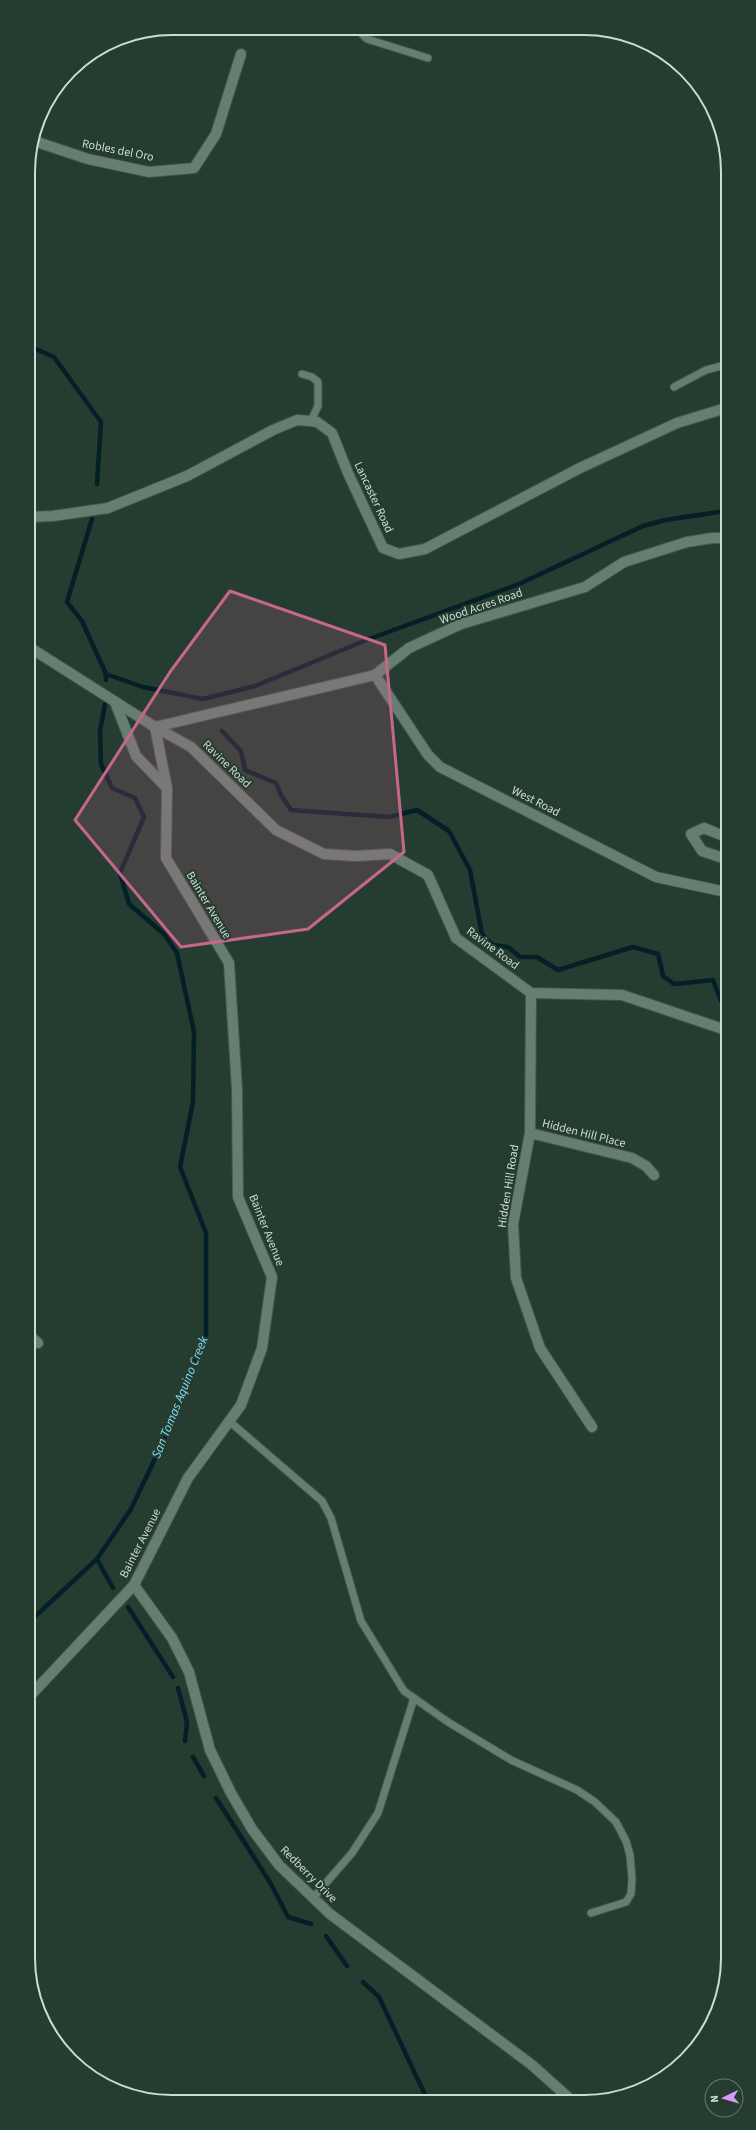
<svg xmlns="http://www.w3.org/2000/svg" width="756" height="2130" font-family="'Source Sans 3',sans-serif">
<rect width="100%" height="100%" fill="#253c30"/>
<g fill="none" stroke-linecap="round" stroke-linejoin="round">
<g stroke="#031f27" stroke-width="4.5">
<path d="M29,346L54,357L101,422L97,484"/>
<path d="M92,519L67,602L82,621L106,674V680"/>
<path d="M106,674L143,687L203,699L255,686L369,639L519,584L643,526L665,520L726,511"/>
<path d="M222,731L241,751L245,770L276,783L281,795L291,810L389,817L417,810L449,831L470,870L482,934L493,945L508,947L520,957H537L558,970L633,947L658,954L663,976L674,984L713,980L721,1001L726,1003"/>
<path d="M97,1559L113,1588"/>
<path d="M128,1607L173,1677"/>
<path d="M30,1621L97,1559L131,1509L172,1423L188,1375L206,1338V1233L180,1167L193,1102L194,1032L177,953L164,934L129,904L120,873L144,817L135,798L112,788L101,764L100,731L105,704"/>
<path d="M178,1688L187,1722L185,1741"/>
<path d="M193,1757L204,1776"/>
<path d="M216,1798L271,1884L288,1917L311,1924"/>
<path d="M326,1936L347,1966"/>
<path d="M363,1982L379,1997L427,2099"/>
</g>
<g stroke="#43574c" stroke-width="9">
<g id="service">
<path d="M357,29L367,39L428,58"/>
<path d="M302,374L312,377L318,382V406L311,421"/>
<path d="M674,387L706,370L725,365"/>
<path d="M229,1421L322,1501L331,1518L361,1621L404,1691L448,1722L511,1760L577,1790L595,1802L616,1822L626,1841L630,1855L632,1879L631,1894L626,1902L591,1913"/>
<path d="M313,1898L352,1853L378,1813L414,1698"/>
</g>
</g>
<g stroke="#43574c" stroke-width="12">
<g id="minor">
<path d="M34,141L88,159L149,172L194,168L216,134L241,54"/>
<path d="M29,517L53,516L108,508L187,476L273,430L297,420L311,421L317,422L332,433L348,473L383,548L399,554L425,549L580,468L677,423L726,408"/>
<path d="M29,647L155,727L167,788L166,858L229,963L237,1089L238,1197L272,1277L262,1348L241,1405L188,1478L134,1585L30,1696"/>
<path d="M375,675L428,755L440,767L656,877L726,892"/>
<path d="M115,702L136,756L166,787"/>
<path d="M155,727L191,747L276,830L324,854L356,856L390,854L428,875L456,938L531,993L622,995L726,1030"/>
<path d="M155,727L375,675L409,648L461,624L585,587L624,562L687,542L712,538H726"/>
<path d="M726,837L704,828L691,834L702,851L726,859"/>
<path d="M531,993L530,1133L513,1224L516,1278L540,1348L592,1427"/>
<path d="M530,1133L632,1158L646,1166L654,1175"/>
<path d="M30,1336L38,1343"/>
<path d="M134,1585L172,1638L189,1672L210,1750L231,1793L252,1829L279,1865L330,1914L532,2065L570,2099"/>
</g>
</g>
<use href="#service" stroke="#667e71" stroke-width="7"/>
<use href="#minor" stroke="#667e71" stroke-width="10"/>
</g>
<path fill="#c7668b" fill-opacity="0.2" stroke="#c7668b" stroke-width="3" stroke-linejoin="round" d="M230,591L385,645L404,852L308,929L181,947L75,820L170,672Z"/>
<g text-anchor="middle" stroke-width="4" stroke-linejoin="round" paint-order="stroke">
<g font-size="12" fill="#cedbd3" stroke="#253c30">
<text transform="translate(118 150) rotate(11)" y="4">Robles del Oro</text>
<text transform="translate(374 497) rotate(65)" y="4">Lancaster Road</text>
<text transform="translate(481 606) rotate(-19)" y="4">Wood Acres Road</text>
<text transform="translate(227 764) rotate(44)" y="4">Ravine Road</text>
<text transform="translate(536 801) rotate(27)" y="4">West Road</text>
<text transform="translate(209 905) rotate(59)" y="4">Bainter Avenue</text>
<text transform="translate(493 948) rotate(37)" y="4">Ravine Road</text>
<text transform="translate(584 1133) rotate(14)" y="4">Hidden Hill Place</text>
<text transform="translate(508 1186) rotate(-81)" y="4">Hidden Hill Road</text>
<text transform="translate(267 1230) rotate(68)" y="4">Bainter Avenue</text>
<text transform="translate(140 1543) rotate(-63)" y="4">Bainter Avenue</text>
<text transform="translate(309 1874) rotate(45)" y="4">Redberry Drive</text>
</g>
<g font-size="13" font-style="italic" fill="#80ddfd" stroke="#253c30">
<text transform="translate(179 1397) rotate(-68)" y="5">San Tomas Aquino Creek</text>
</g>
</g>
<path d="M0 0H756V2130H0ZM172 35H584A137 137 0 0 1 721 172V1958A137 137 0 0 1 584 2095H172A137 137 0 0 1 35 1958V172A137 137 0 0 1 172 35Z" fill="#253c30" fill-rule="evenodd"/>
<path fill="none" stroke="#cedbd3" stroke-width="2" d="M172 35H584A137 137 0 0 1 721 172V1958A137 137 0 0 1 584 2095H172A137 137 0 0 1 35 1958V172A137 137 0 0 1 172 35Z"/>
<g transform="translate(724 2098) rotate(265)"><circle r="19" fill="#253c30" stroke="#697c71"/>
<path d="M0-3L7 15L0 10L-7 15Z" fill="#d99af7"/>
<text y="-6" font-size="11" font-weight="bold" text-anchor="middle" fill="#cedbd3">N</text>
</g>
</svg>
